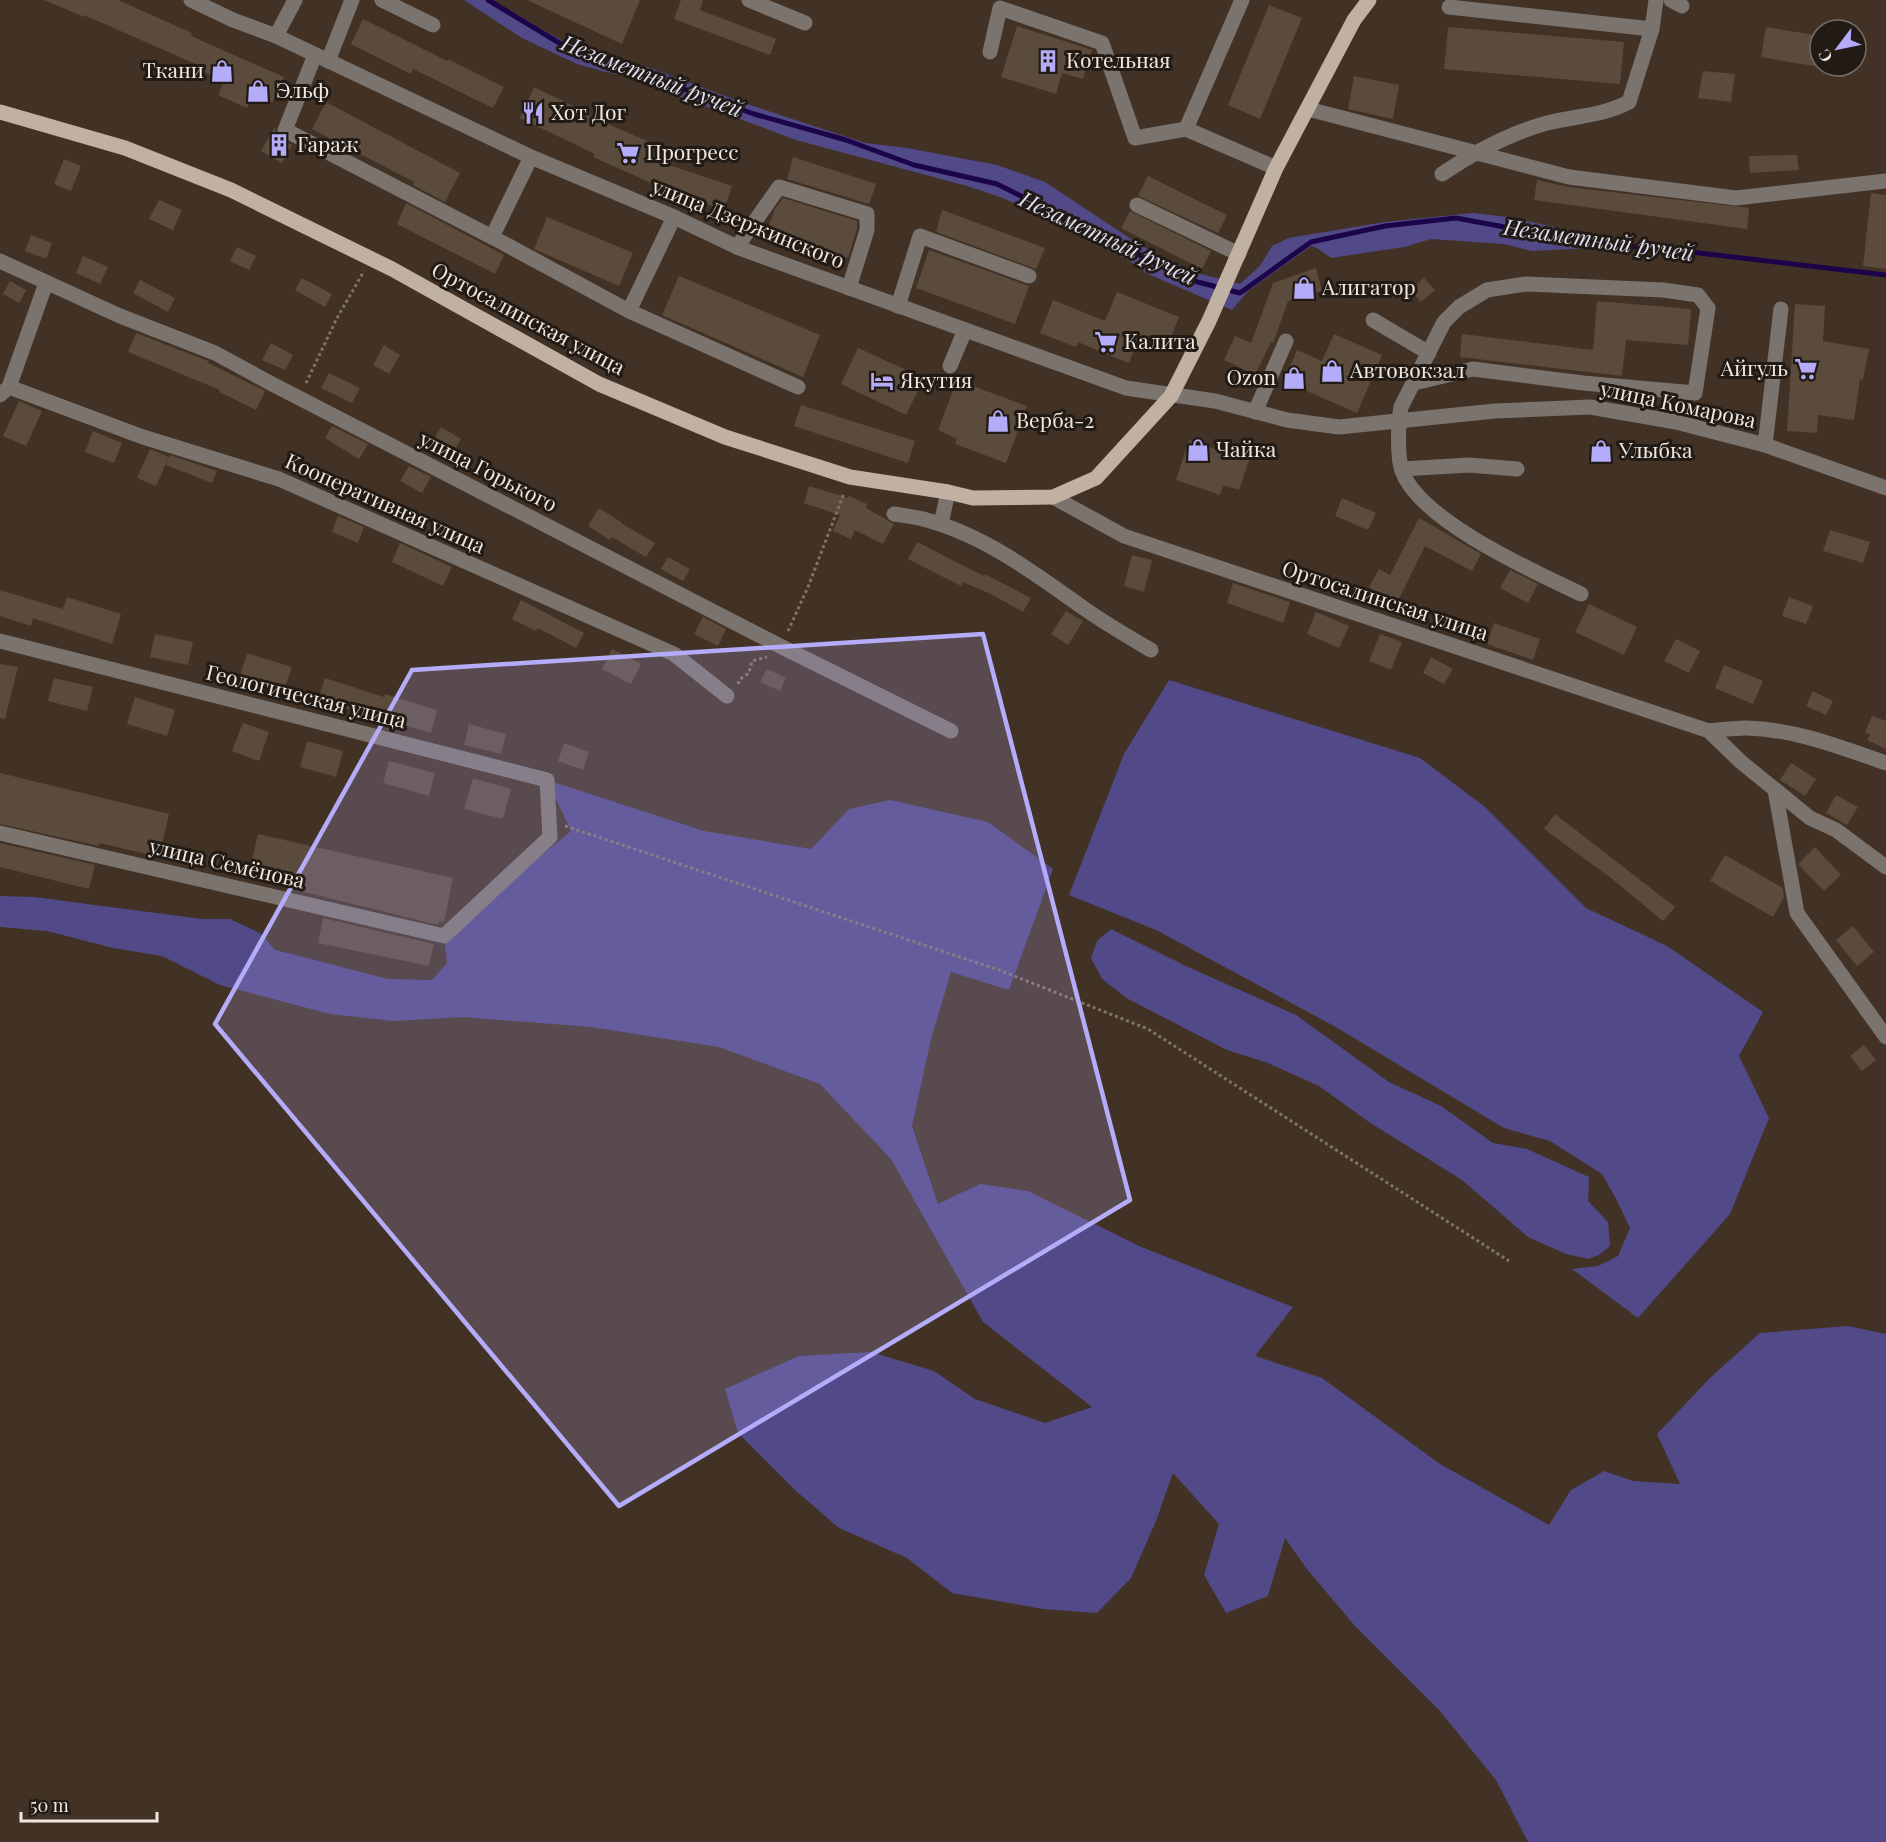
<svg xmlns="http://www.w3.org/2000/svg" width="1886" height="1842" font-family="'Playfair Display',serif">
<rect width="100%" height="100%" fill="#413225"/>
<g fill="#524988">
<path d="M464,0H491L566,43L596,51L623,63L645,66L744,103L865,143L907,148L997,165L1045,182L1140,245L1174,263L1201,274L1240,284L1260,266L1272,246L1289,238L1385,222L1473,213L1508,217L1573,231L1590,248L1532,251L1504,244L1431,239L1404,247L1331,258L1317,248L1311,246L1248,291L1232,310L1148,274L1128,260L1044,217L1003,198L967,186L796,140L670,93L635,78L602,71L577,64L522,38Z"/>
<path d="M1169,680L1420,758L1485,807L1586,908L1667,946L1763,1012L1739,1056L1769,1118L1730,1214L1638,1318L1572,1269L1598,1266L1618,1256L1630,1228L1616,1199L1602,1174L1550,1141L1504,1128L1334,1026L1156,930L1069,895L1124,754Z"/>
<path d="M547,780L704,831L811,849L849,809L890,800L988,822L1053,869L1009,990L951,972L931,1039L912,1126L938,1204L980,1184L1028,1191L1139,1246L1293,1307L1255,1356L1322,1378L1440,1464L1549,1525L1571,1490L1604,1471L1633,1481L1680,1484L1657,1434L1710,1378L1760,1333L1848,1326L1886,1334V1842H1528L1496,1780L1439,1710L1355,1626L1306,1568L1285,1538L1268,1596L1226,1613L1204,1575L1219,1524L1173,1473L1156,1521L1131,1578L1097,1613L1043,1609L952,1593L907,1558L839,1528L796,1491L738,1433L725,1389L799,1356L871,1352L934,1371L975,1399L1045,1423L1092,1407L983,1322L891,1159L820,1084L719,1047L591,1027L463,1017L394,1021L330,1014L220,985L162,956L113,948L47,931L0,927V896L34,897L202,919H230L260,933L275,950L307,958L388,979L432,980L447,963L444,936L571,831Z"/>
<path d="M1111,929L1188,967L1296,1015L1389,1082L1441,1106L1493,1143L1527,1149L1589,1177L1588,1201L1608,1222L1610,1246L1599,1255L1588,1259L1566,1254L1528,1237L1462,1180L1369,1122L1319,1086L1268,1063L1227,1050L1128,999L1102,979L1091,958L1097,941Z"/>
</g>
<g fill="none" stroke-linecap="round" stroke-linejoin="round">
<path stroke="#1c044b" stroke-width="5" d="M488,0L566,47L754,114L846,140L914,165L997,184L1190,280L1240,293L1311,242L1385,226L1456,218L1585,242L1682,251L1886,275"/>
</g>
<g fill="#5b4b3d">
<path d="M44,0H118L192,33L191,36L284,77L272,103L253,94L247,108L218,95L224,81L198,69L200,66L84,15V17Z"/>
<path d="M527,0H640L622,44Z"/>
<path d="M681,0H703L700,10L776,39L770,55L674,19Z"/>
<path d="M1269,5L1302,18L1260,119L1228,105Z"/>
<path d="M363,19L447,61L448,59L504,87L493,108L413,69L411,74L351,44Z"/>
<path d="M1017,26L1092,50L1083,79L1062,73L1056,94L1001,77Z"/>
<path d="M1448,27L1624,42L1620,84L1444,69Z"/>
<path d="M1766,27L1820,36V67L1761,57Z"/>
<path d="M1703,71L1735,74L1731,102L1698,98Z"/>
<path d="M1354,76L1399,85L1393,119L1348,109Z"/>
<path d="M534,87L586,112L585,114L663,148L657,161L732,186L724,210L667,190L593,157L595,154L520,118Z"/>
<path d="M326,102L460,173L445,202L413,185L414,182L312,129Z"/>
<path d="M275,127L277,136L292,145L282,163L261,151Z"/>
<path d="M1797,155L1799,170L1750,173L1749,156Z"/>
<path d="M793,157L876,184L869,204L787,179Z"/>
<path d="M64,159L81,166L71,191L54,184Z"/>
<path d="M1148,176L1227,215L1218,233L1138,196Z"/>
<path d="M1537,180L1568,187L1749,208L1747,229L1534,200Z"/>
<path d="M1871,193L1886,195V269L1863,266Z"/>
<path d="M783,198L857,221V229L848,258L768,228L775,209Z"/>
<path d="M159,200L182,210L173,230L149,219Z"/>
<path d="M406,203L504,255L495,274L397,224Z"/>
<path d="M942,210L1045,248L1037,267L1036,269L936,232Z"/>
<path d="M1130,211L1211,251L1202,269L1121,228Z"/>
<path d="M547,217L633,253L619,286L534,249Z"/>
<path d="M31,235L52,243L46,259L25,251Z"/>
<path d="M237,247L256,256L249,270L230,261Z"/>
<path d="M929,250L1029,286L1015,324L916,288Z"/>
<path d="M83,256L108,267L100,284L76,273Z"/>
<path d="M1316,268L1322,291L1288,301L1273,343L1271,342L1255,375L1224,360L1235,336L1251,343L1273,283Z"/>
<path d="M679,276L820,335L803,377L662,315Z"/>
<path d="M302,278L332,294L325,307L295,290Z"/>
<path d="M1424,278L1435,290L1421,302L1410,290Z"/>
<path d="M140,280L175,298L168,312L133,293Z"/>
<path d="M10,281L26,290L19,303L3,294Z"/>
<path d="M1117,292L1179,317L1165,351L1138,340L1129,363L1078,342L1076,347L1040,333L1053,300L1105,321Z"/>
<path d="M1597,301L1691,309L1688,345L1626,340L1622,376L1460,357L1462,334L1593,350Z"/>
<path d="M1795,304L1825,306L1823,341L1869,349L1863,380L1860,379L1854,420L1818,415L1817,433L1787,431Z"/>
<path d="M136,333L208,361V363L265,391L256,410L219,392L220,390L128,352Z"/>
<path d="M1334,334L1382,355L1357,413L1284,381L1297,350L1322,361Z"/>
<path d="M271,343L293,355L285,370L262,360Z"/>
<path d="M384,345L400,355L389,374L373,365Z"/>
<path d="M858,348L924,378L906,415L841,384Z"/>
<path d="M329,373L360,388L352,403L321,388Z"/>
<path d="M957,380L1027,406L1006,463L955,444L957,439L938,430Z"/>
<path d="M19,401L42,411L26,446L3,436Z"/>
<path d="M801,405L915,441L908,463L794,426Z"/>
<path d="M332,426L368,444L359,459L325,438Z"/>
<path d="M441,427L461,439L453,453L433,441Z"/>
<path d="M93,431L122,443L114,463L85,452Z"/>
<path d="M1189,440L1234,456L1237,449L1251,454L1239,490L1223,485L1220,495L1176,480Z"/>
<path d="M150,449L169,457L156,486L137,478Z"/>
<path d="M170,455L217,471L212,483L166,465Z"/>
<path d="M409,466L431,477L422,493L400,481Z"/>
<path d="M809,486L848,498L849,496L867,504L866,508L894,524L883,544L855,530L851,539L833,531L840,515L804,503Z"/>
<path d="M1342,498L1376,513L1368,530L1335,516Z"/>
<path d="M599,508L621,522V523L655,543L646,557L612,537L610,540L588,526Z"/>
<path d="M338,516L364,527L358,543L332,532Z"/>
<path d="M1419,518L1481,554L1472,571L1425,546L1397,603L1369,587L1379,569L1390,575Z"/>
<path d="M1830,530L1870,542L1863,563L1823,551Z"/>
<path d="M917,542L984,576L985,574L1031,598L1023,612L991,594L963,582L961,586L908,559Z"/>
<path d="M400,543L452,567L443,586L392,562Z"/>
<path d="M1132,555L1152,560L1144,592L1124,586Z"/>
<path d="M668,557L690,569L683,581L661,569Z"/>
<path d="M1510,570L1538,584L1528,603L1500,588Z"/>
<path d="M1233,583L1290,602L1283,623L1227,603Z"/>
<path d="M0,590L63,609L67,597L121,614L112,644L33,618L31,626L0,616Z"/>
<path d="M1789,597L1813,606L1806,624L1782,616Z"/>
<path d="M521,600L584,633L576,648L538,628L536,631L512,619Z"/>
<path d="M1589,604L1637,627L1624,655L1575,632Z"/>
<path d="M1066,611L1083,621L1068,645L1051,634Z"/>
<path d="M1316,612L1349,626L1339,648L1307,634Z"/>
<path d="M703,617L726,629L718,646L694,634Z"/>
<path d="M1494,623L1540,639L1533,660L1487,644Z"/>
<path d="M155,634L193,642L188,665L150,657Z"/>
<path d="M1380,634L1402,642L1391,670L1369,661Z"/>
<path d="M1676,639L1700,651L1689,673L1664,661Z"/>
<path d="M612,649L641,664L631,684L602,669Z"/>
<path d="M247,653L292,667L284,690L240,676Z"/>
<path d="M1431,657L1453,669L1444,684L1423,673Z"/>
<path d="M0,664L18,667L5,719L0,718Z"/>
<path d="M1724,665L1763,681L1753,704L1715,688Z"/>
<path d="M767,669L786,678L780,691L760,682Z"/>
<path d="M54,678L93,687L87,711L48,701Z"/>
<path d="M325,678L384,697L385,694L437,710L431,733L318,700Z"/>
<path d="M1813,691L1833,701L1826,715L1806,706Z"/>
<path d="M135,697L175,710L167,736L127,724Z"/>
<path d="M1872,716L1886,721V749L1867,740L1870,735L1865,732Z"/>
<path d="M243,723L269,732L259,761L232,751Z"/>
<path d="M469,724L506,734L501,754L464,745Z"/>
<path d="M307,741L343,751L336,777L300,767Z"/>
<path d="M564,743L589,752L583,770L558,761Z"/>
<path d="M389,761L435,773L429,796L383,783Z"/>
<path d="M1791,763L1816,779L1805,796L1780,780Z"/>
<path d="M0,773L169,814L159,857L100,843L99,846L0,824Z"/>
<path d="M473,778L511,789L503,819L464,809Z"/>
<path d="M1836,795L1858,807L1847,825L1826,813Z"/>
<path d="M1555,814L1675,907L1663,921L1611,878L1544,829Z"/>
<path d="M258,834L453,878L444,922L439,921L438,925L248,878Z"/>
<path d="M0,843L95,865L89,889L0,867Z"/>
<path d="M1815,847L1841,875L1824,891L1798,864Z"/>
<path d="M1725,855L1783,888L1784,897L1773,917L1710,881Z"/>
<path d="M323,918L434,944L429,966L318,943Z"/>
<path d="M1853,926L1874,952L1857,966L1836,940Z"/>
<path d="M1864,1045L1876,1060L1862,1071L1850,1056Z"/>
</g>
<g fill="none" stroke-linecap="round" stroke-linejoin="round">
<g stroke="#807368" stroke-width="3" stroke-dasharray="3 3" stroke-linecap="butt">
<path d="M306,383L337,318L364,271"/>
<path d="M788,631L808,587L844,493"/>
<path d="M738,684L740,679L749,673L752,661L767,657"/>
<path d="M565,826L999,970L1148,1029L1509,1261"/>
</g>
<g stroke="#7b736d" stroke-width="15">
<path d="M191,0L233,20L276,36L531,157L674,217L739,248L1126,388L1215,401L1287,420L1339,427L1495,411L1590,407L1676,422L1765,445L1886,488"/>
<path d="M382,0L433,25"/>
<path d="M749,0L805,23"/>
<path d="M1242,0L1186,129L1276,168"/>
<path d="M1671,0L1682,6"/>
<path d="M1449,7L1652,29L1656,0"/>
<path d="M276,36L295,0"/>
<path d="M990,52L1000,8L1102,43L1135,138L1186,129"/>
<path d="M315,55L285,130L492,237"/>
<path d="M328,61L352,0"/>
<path d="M1308,109L1569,177L1736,198L1886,181"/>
<path d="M531,157L492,237L629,311"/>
<path d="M1442,174C1473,153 1511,133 1547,123C1576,116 1602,116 1629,102L1652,29"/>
<path d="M1137,205L1239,254"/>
<path d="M674,217L629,311L798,387"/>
<path d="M737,247L779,187L867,214V230L849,288"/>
<path d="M0,261L120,316L215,353L272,384L784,648L951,731"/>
<path d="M898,306L920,236L1029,276"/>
<path d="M1373,320L1429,353"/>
<path d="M950,366L965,330"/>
<path d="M1414,383L1473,369L1583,383L1695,393L1708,308L1698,295L1663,290L1526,284L1487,290L1459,307L1444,322L1401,407C1398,423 1397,457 1402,471C1420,521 1535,572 1581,594"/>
<path d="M9,387L143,437L279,479L674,654L727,696"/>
<path d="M0,395L9,387L46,283"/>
<path d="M1255,412L1286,341"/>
<path d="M1765,445L1781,309"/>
<path d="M1402,469L1469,465L1517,469"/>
<path d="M1053,497L1124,536L1709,731L1741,762L1810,818L1836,830L1886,867"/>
<path d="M894,514C906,516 918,517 930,521C987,537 1037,575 1085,609C1106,624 1129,637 1151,650"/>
<path d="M941,524L948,492"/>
<path d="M0,641L547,780L550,837L444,936L0,833"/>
<path d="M1709,731C1721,730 1734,728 1746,728C1795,729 1840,747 1886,763"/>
<path d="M1775,790L1797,913L1886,1037"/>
</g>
<path stroke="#c1b1a3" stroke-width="15" d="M0,112L125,148L231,190L392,269L599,384L725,437L850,477L948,492L973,498L1053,497L1096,478L1171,396L1209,321L1276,168L1354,20L1369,0"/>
</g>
<path fill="#b4acf9" fill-opacity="0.2" stroke="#b4acf9" stroke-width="4.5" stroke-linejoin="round" d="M983,634L1130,1200L619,1506L215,1024L412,670Z"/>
<defs>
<g id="building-bare" transform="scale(1.8)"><path d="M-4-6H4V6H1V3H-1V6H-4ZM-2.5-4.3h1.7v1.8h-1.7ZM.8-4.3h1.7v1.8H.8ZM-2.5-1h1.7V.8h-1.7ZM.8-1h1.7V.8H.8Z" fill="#b4acf9" stroke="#221b15" stroke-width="2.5" paint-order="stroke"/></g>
<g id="shop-bare" transform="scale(1.8)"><path d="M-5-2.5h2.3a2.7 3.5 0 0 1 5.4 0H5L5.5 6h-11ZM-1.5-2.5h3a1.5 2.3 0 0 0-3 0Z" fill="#b4acf9" stroke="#221b15" stroke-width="2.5" paint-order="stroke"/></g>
<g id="restaurant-bare" transform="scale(1.8)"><path d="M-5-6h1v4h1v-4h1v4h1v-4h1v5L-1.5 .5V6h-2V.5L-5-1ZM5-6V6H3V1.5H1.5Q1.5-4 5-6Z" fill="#b4acf9" stroke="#221b15" stroke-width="2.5" paint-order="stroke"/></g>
<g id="supermarket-bare" transform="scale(1.8)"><path d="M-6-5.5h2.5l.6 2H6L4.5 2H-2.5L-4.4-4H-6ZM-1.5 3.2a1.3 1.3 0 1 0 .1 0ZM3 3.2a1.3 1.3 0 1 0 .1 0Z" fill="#b4acf9" stroke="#221b15" stroke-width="2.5" paint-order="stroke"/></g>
<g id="hotel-bare" transform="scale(1.8)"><path d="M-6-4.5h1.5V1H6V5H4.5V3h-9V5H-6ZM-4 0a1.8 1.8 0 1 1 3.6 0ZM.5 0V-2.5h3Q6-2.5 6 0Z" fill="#b4acf9" stroke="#221b15" stroke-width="2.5" paint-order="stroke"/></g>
</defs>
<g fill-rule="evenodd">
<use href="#building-bare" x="1048" y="61"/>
<use href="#shop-bare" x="222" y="71"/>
<use href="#shop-bare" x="258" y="91"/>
<use href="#restaurant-bare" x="533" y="113"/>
<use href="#building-bare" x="279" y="145"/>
<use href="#supermarket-bare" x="628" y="153"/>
<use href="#shop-bare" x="1304" y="288"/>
<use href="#supermarket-bare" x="1106" y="342"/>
<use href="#supermarket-bare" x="1806" y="369"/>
<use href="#shop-bare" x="1332" y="371"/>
<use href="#shop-bare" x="1294" y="378"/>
<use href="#hotel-bare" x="882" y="381"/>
<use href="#shop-bare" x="998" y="421"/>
<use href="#shop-bare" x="1198" y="450"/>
<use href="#shop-bare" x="1601" y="451"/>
</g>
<g text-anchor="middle" stroke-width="6" stroke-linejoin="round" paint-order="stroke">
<g font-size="21" fill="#f1e7df" stroke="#221b15" text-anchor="start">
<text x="1066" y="68">Котельная</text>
<text x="204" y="78" text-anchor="end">Ткани</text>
<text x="276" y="98">Эльф</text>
<text x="551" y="120">Хот Дог</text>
<text x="297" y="152">Гараж</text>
<text x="646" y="160">Прогресс</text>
<text x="1322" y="295">Алигатор</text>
<text x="1124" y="349">Калита</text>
<text x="1788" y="376" text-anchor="end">Айгуль</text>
<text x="1350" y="378">Автовокзал</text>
<text x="1276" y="385" text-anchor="end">Ozon</text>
<text x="900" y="388">Якутия</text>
<text x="1016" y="428">Верба-2</text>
<text x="1216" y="457">Чайка</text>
<text x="1619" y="458">Улыбка</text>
</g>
<g font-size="21" fill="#f1e7df" stroke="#221b15">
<text transform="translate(748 224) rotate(22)" y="7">улица Дзержинского</text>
<text transform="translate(528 319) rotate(28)" y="7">Ортосалинская улица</text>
<text transform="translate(1678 405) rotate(12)" y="7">улица Комарова</text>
<text transform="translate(488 472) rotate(27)" y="7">улица Горького</text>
<text transform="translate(385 504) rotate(24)" y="7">Кооперативная улица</text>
<text transform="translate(1385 601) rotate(18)" y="7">Ортосалинская улица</text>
<text transform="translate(306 697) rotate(14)" y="7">Геологическая улица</text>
<text transform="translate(227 864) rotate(13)" y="7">улица Семёнова</text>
</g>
<g font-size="22" font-style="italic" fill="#dfdef3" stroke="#221b15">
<text transform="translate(652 76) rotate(21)" y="8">Незаметный ручей</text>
<text transform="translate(1108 238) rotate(25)" y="8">Незаметный ручей</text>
<text transform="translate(1599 240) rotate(8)" y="8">Незаметный ручей</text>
</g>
</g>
<g transform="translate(1838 48) rotate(238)"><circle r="28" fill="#221b15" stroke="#756d66" stroke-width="1.5"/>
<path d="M0-4.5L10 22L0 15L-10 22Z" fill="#b4acf9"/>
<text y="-9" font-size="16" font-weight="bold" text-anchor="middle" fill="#f1e7df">С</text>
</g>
<path d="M21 1812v9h136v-9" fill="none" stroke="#f1e7df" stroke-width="3"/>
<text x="30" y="1812" font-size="18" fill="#f1e7df" stroke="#221b15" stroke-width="4.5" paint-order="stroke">50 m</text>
</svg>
